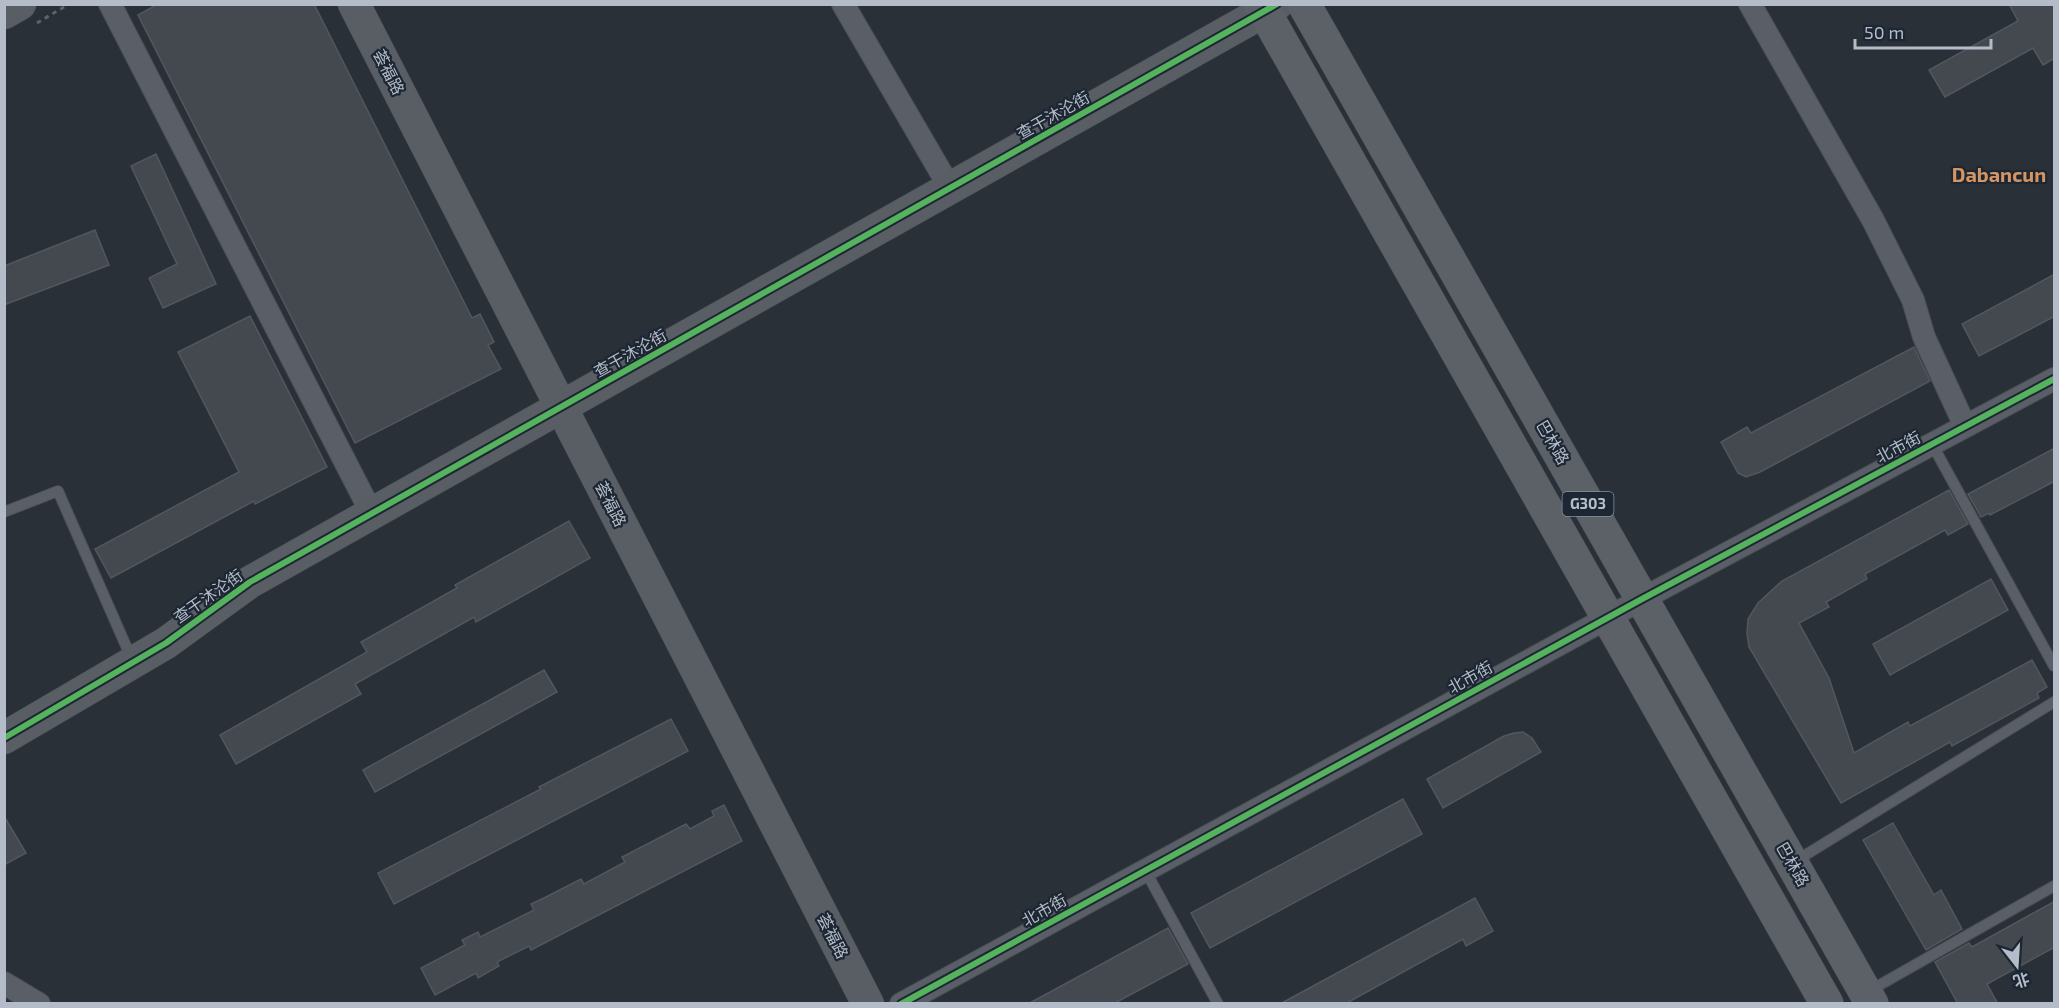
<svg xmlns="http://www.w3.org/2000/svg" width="2059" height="1008" font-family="'Exo 2','Noto Sans SC',sans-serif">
<rect width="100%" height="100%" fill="#2a3038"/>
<g fill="#444950" stroke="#52575f" stroke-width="1.5">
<path d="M158,4H314L472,318L480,314L494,342L488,345L501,369L355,443L138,15Z"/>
<path d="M2009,4H2055V58L2043,65L2033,48L1945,97L1929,70L2018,21Z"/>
<path d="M156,154L216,284L163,308L149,278L177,264L131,166Z"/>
<path d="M95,230L109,265L4,305V266Z"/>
<path d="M2055,274V316L1979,356L1962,324Z"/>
<path d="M250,316L327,467L255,504L254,501L111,578L95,549L239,472L178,352Z"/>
<path d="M1914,347L1930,381L1760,472L1746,477L1738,473L1721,442L1747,427L1751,433Z"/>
<path d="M2055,448V481L1990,515L1989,513L1981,517L1968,494Z"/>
<path d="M1949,490L1968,524L1948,535L1945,530L1865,574L1867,579L1826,602L1829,607L1799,623L1829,678L1854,753L1908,722L1910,726L2032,660L2047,687L2037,693L2039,698L1952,746L1950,742L1841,803L1749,647L1747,634L1748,619L1758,603L1782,581Z"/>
<path d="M569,521L590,558L476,622L474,617L355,684L361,694L236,764L220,735L367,652L361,642L457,588L455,585Z"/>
<path d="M1991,579L2008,610L1890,675L1873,644Z"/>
<path d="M544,670L557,692L375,792L363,770Z"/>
<path d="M671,719L688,751L394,904L378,873L541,789L539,787Z"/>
<path d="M1523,732L1532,738L1541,752L1443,808L1427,779L1504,736L1514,733Z"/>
<path d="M1403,799L1422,834L1210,948L1191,913Z"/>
<path d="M724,805L742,841L531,950L529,946L497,962L499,966L478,978L476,973L435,995L421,968L465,945L462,940L478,932L480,937L534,910L531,904L546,897L581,879L584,884L625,862L622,857L686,824L690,829L714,816L712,811Z"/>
<path d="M4,816L26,853L4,865Z"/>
<path d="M1893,823L1934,895L1941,890L1962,929L1926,950L1863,840Z"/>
<path d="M1475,898L1493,931L1466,946L1463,939L1345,1004H1280Z"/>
<path d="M2055,901V947L1987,984L1998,1004H1958L1935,962L1969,943L1972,947Z"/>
<path d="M1168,928L1188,964L1113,1004H1028Z"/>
</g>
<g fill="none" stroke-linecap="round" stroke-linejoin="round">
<g stroke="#484c53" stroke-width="12">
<g id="lane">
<path d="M1932,444L2054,666"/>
<path d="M4,512L58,491L130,655"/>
<path d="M1794,862L2054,702"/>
<path d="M1145,870L1218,1004"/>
<path d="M1869,991L2054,886"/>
</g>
</g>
<g stroke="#484c53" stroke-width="24">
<g id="street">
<path d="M110,4L372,514"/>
<path d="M843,4L950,188"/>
<path d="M1750,4L1873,220L1913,300L1924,337L1965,426"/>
<path d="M4,983L39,1004"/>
<path d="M901,1004L1642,599L2054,379"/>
</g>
</g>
<g stroke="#484c53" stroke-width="33">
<g id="secondary">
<path d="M354,4L868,1004"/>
<path d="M4,13L20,4"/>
<path d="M4,738L166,643L250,582L1277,4"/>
</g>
</g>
<g stroke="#484c55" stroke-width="34">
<g id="primary">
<path d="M1260,4L1827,1004"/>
<path d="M1304,4L1872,1004"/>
</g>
</g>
<path stroke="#5d636a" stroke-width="3" stroke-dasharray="4.5 4.5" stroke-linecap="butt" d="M37,23L69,4"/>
<use href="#lane" stroke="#5a5e66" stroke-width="10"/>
<use href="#street" stroke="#5a5e66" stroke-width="22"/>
<use href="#secondary" stroke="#595d64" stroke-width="32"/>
<use href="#primary" stroke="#5c6168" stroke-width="33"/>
<g stroke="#1d2633" stroke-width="10">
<g id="cycleway">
<path d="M4,738L166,643L250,582L1277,4"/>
<path d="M901,1004L1642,599L2054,379"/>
</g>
</g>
<use href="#cycleway" stroke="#56b35d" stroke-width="6"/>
</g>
<g text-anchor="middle" stroke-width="4.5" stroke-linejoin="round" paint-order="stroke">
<rect fill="#1d2633" stroke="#878f9c" stroke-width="1.5" x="1562.5" y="492" width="51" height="24" rx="4.5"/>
<g font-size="15" font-weight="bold" fill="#b4bcc9">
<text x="1588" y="509">G303</text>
</g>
<g font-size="16" fill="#b4bcc9" stroke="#1d2633">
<text transform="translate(389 72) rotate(63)" y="6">荟福路</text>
<text transform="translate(1053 115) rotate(-29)" y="6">查干沐沦街</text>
<text transform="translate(630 353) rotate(-29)" y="6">查干沐沦街</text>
<text transform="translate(1553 442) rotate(60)" y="6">巴林路</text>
<text transform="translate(1898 447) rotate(-28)" y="6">北市街</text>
<text transform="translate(611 504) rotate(63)" y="6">荟福路</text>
<text transform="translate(208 596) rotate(-35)" y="6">查干沐沦街</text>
<text transform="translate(1470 677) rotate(-29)" y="6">北市街</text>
<text transform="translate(1793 864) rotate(60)" y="6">巴林路</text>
<text transform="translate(1044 910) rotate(-29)" y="6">北市街</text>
<text transform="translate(833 936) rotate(63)" y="6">荟福路</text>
</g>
<g font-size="20" font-weight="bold" fill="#d59563" stroke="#1d2633">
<text x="1999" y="182">Dabancun</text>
</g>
</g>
<rect width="2059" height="1008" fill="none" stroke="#b4bcc9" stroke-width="12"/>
<g transform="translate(2017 966) rotate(163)" stroke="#1d2633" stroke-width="4.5" paint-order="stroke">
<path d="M0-4.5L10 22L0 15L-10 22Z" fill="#b4bcc9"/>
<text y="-9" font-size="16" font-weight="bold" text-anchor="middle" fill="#b4bcc9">北</text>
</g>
<path d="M1855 39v9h136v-9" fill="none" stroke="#b4bcc9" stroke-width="3"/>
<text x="1864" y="39" font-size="18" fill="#b4bcc9" stroke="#1d2633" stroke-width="4.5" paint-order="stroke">50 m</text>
</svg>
